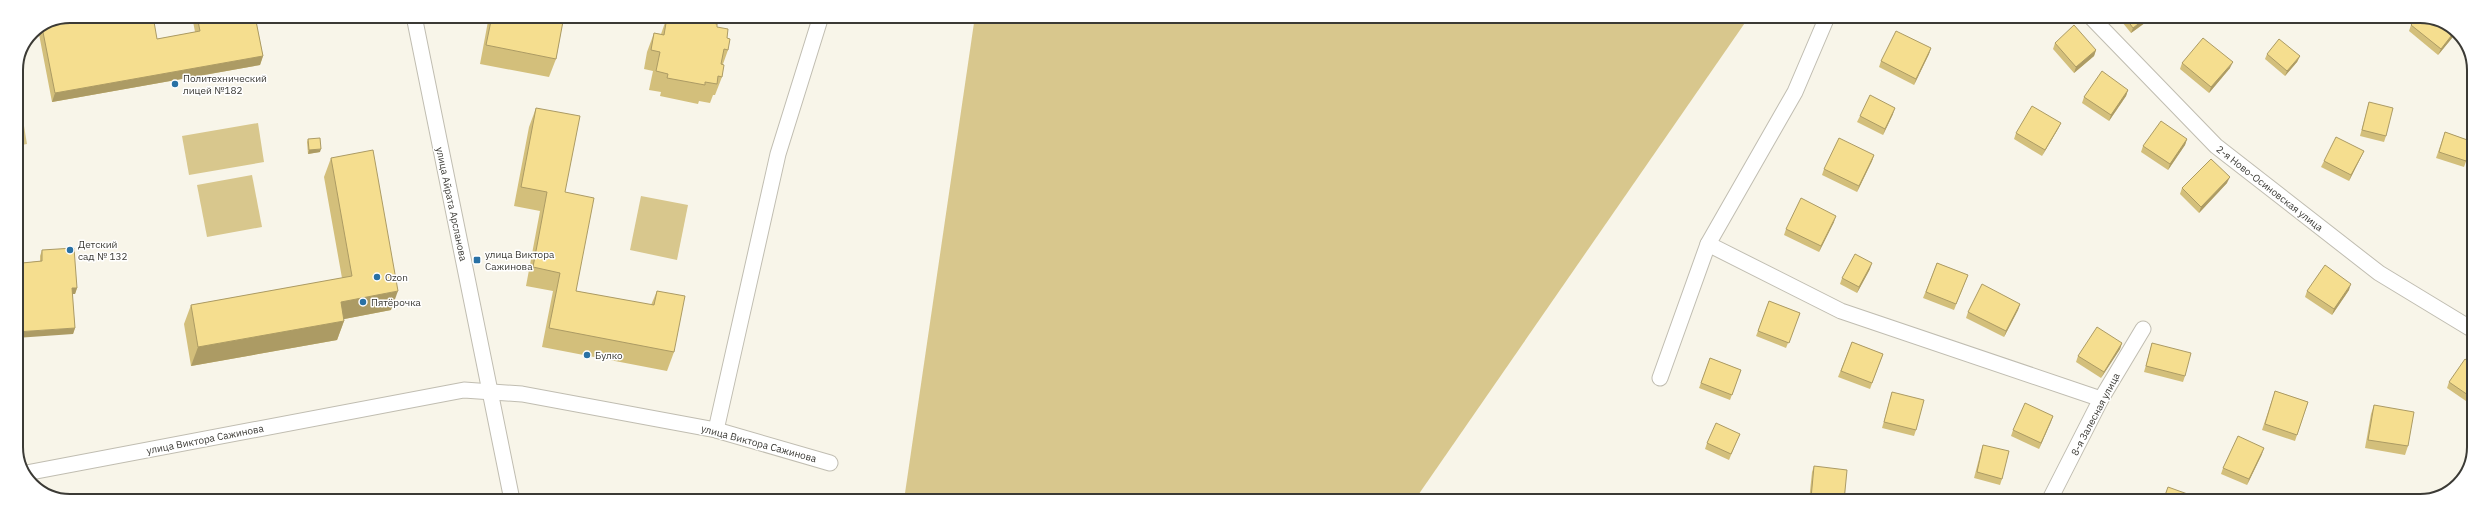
<svg xmlns="http://www.w3.org/2000/svg" width="2490" height="517" font-family="'IBM Plex Sans',sans-serif">
<rect width="100%" height="100%" fill="#f8f5e9"/>
<g fill="#d8c78d">
<path d="M975,16L1749,17L1414,501L904,500Z"/>
<path d="M19,96L27,144L16,146V97Z"/>
<path d="M258,123L264,162L189,175L182,136Z"/>
<path d="M252,175L262,227L207,237L197,185Z"/>
<path d="M641,196L688,205L677,260L630,250Z"/>
</g>
<g fill="none" stroke-linecap="round" stroke-linejoin="round">
<g stroke="#c0bdb1" stroke-width="17">
<g id="minor">
<path d="M414,16L512,500"/>
<path d="M2091,17L2216,146L2379,273L2473,330"/>
<path d="M1708,244L1841,311L2101,399"/>
<path d="M1660,378L1708,244L1795,92L1827,17"/>
<path d="M716,430L778,154L821,16"/>
<path d="M26,473L464,390L522,394L716,430L830,463"/>
<path d="M2049,501L2101,399L2143,329"/>
</g>
</g>
<use href="#minor" stroke="#fff" stroke-width="15"/>
</g>
<g fill="#d3bf7b">
<path d="M70,16L157,39L195,32L192,16H255L263,56L260,65L52,102L38,29Z"/>
<path d="M489,16H564L556,59L549,77L480,64Z"/>
<path d="M680,16L717,27L727,38L728,50L723,64L722,77L715,95H713L710,103L699,101L698,104L660,96L661,92L649,90L653,71L644,69L647,52L654,33L661,34L667,17L679,19Z"/>
<path d="M2118,17H2153L2131,33Z"/>
<path d="M2430,17L2457,32L2438,55L2409,31L2411,25Z"/>
<path d="M2055,43L2096,50L2094,56L2074,73L2053,49Z"/>
<path d="M1931,48L1929,54L1914,85L1879,67L1881,61Z"/>
<path d="M2267,54L2300,56L2297,62L2285,76L2265,59Z"/>
<path d="M2182,63L2230,68L2209,93L2180,69Z"/>
<path d="M2128,90L2126,96L2109,121L2082,103L2084,97Z"/>
<path d="M2369,102L2386,136L2384,142L2360,136Z"/>
<path d="M536,108L565,192L576,291L651,305L657,291L674,352L667,371L542,347L553,291L526,286L540,211L514,206L529,127Z"/>
<path d="M1893,114L1883,135L1857,122L1860,116Z"/>
<path d="M2061,123L2058,129L2042,156L2014,139L2016,133Z"/>
<path d="M2445,132L2473,142L2464,167L2436,158Z"/>
<path d="M308,139L320,152L308,154L307,142Z"/>
<path d="M2187,139L2185,145L2168,170L2141,152L2143,146Z"/>
<path d="M2364,151L2349,181L2321,167L2324,161Z"/>
<path d="M1874,155L1872,161L1857,192L1822,175L1824,169Z"/>
<path d="M331,158L391,310L344,319V321L337,340L191,366L184,324L191,305L342,278L324,177Z"/>
<path d="M2227,183L2199,213L2180,194L2182,188Z"/>
<path d="M1834,222L1819,252L1784,235L1786,229Z"/>
<path d="M42,250L77,288L75,294H72L75,328L73,334L22,263L40,261V256Z"/>
<path d="M1937,263L1968,275L1954,310L1923,298Z"/>
<path d="M1870,269L1857,293L1840,284L1842,278Z"/>
<path d="M2349,290L2332,315L2305,297L2307,291Z"/>
<path d="M1769,301L1800,313L1786,348L1756,336Z"/>
<path d="M2020,304L2018,310L2004,337L1966,318L1968,312Z"/>
<path d="M1852,342L1883,354L1870,389L1838,377Z"/>
<path d="M2122,343L2120,349L2101,378L2076,362L2078,356Z"/>
<path d="M2152,343L2185,376L2183,382L2144,372Z"/>
<path d="M1710,358L1741,370L1730,400L1699,388Z"/>
<path d="M2449,382L2473,390L2466,401L2447,388Z"/>
<path d="M2275,391L2308,402L2295,441L2262,430Z"/>
<path d="M1892,392L1916,430L1914,436L1882,428Z"/>
<path d="M2374,405L2408,446L2405,455L2365,448L2371,414Z"/>
<path d="M2053,416L2039,449L2011,436L2013,430Z"/>
<path d="M1740,434L1729,460L1705,449L1707,443Z"/>
<path d="M1983,445L2002,479L2000,485L1974,478L1981,451Z"/>
<path d="M2262,454L2247,485L2221,474L2223,468Z"/>
<path d="M1814,466L1844,501H1809L1812,472Z"/>
</g>
<g fill="#ac9b64">
<path d="M2147,17H2153L2131,33L2133,28Z"/>
<path d="M2455,31L2457,32L2438,55L2441,49Z"/>
<path d="M1931,48L1929,54L1914,85L1916,79Z"/>
<path d="M2096,50L2094,56L2074,73L2076,67Z"/>
<path d="M263,56L260,65L52,102L55,93Z"/>
<path d="M2300,56L2297,62L2285,76L2287,71Z"/>
<path d="M2233,62L2230,68L2209,93L2211,87Z"/>
<path d="M2128,90L2126,96L2109,121L2111,115Z"/>
<path d="M1895,108L1893,114L1883,135L1885,129Z"/>
<path d="M2061,123L2058,129L2042,156L2045,150Z"/>
<path d="M2187,139L2185,145L2168,170L2170,164Z"/>
<path d="M321,149L320,152L308,154L309,150Z"/>
<path d="M2364,151L2349,181L2351,175Z"/>
<path d="M1874,155L1872,161L1857,192L1859,186Z"/>
<path d="M2230,177L2227,183L2199,213L2201,207Z"/>
<path d="M1836,216L1834,222L1819,252L1821,246Z"/>
<path d="M1872,263L1870,269L1857,293L1859,287Z"/>
<path d="M2351,284L2349,290L2332,315L2334,309Z"/>
<path d="M72,288H77L75,294H70Z"/>
<path d="M398,291L391,310L334,321L341,302Z"/>
<path d="M2020,304L2018,310L2004,337L2006,331Z"/>
<path d="M344,321L337,340L191,366L198,347Z"/>
<path d="M75,328L73,334L16,338V332Z"/>
<path d="M2122,343L2120,349L2101,378L2104,372Z"/>
<path d="M2473,387V390L2466,401L2468,395Z"/>
<path d="M2053,416L2051,422L2039,449L2041,443Z"/>
<path d="M2264,448L2262,454L2247,485L2249,479Z"/>
<path d="M1811,498L1841,501H1810Z"/>
</g>
<g fill="#f5de8f" stroke="#ac9b64">
<path d="M70,16H153L157,39L200,31L197,16H255L263,56L55,93L42,27Z"/>
<path d="M492,16H564L556,59L486,45Z"/>
<path d="M680,16L717,24V27L728,29L727,38L730,39L728,50L724,49L721,64L724,65L722,77L718,76L717,84L705,82V85L667,78L668,74L656,71L660,52L651,50L654,33L664,35L667,17L680,19Z"/>
<path d="M2125,17H2147L2133,28Z"/>
<path d="M2418,17H2430L2455,31L2441,49L2411,25Z"/>
<path d="M2074,25L2096,50L2076,67L2055,43Z"/>
<path d="M1896,31L1931,48L1916,79L1881,61Z"/>
<path d="M2203,38L2233,62L2211,87L2182,63Z"/>
<path d="M2279,39L2300,56L2287,71L2267,54Z"/>
<path d="M2102,71L2128,90L2111,115L2084,97Z"/>
<path d="M1870,95L1895,108L1885,129L1860,116Z"/>
<path d="M2369,102L2393,108L2386,136L2362,130Z"/>
<path d="M2032,106L2061,123L2045,150L2016,133Z"/>
<path d="M536,108L580,116L565,192L594,198L576,291L654,305L657,291L685,296L674,352L549,328L560,273L533,267L547,192L521,187Z"/>
<path d="M2161,121L2187,139L2170,164L2143,146Z"/>
<path d="M2445,132L2473,142L2466,161L2439,152Z"/>
<path d="M2336,137L2364,151L2351,175L2324,161Z"/>
<path d="M320,138L321,149L309,150L308,139Z"/>
<path d="M1839,138L1874,155L1859,186L1824,169Z"/>
<path d="M373,150L398,291L341,302L344,321L198,347L191,305L352,276L331,158Z"/>
<path d="M2211,159L2230,177L2201,207L2182,188Z"/>
<path d="M1801,198L1836,216L1821,246L1786,229Z"/>
<path d="M74,248L77,288H72L75,328L16,332V258L22,257V263L42,261V250Z"/>
<path d="M1855,254L1872,263L1859,287L1842,278Z"/>
<path d="M1937,263L1968,275L1956,304L1926,292Z"/>
<path d="M2325,265L2351,284L2334,309L2307,291Z"/>
<path d="M1982,284L2020,304L2006,331L1968,312Z"/>
<path d="M1769,301L1800,313L1789,343L1758,331Z"/>
<path d="M2097,327L2122,343L2104,372L2078,356Z"/>
<path d="M1852,342L1883,354L1872,383L1841,371Z"/>
<path d="M2152,343L2191,353L2185,376L2146,366Z"/>
<path d="M1710,358L1741,370L1732,395L1701,383Z"/>
<path d="M2465,359L2473,365V387L2468,395L2449,382Z"/>
<path d="M2275,391L2308,402L2297,435L2265,424Z"/>
<path d="M1892,392L1924,400L1916,430L1884,422Z"/>
<path d="M2025,403L2053,416L2041,443L2013,430Z"/>
<path d="M2374,405L2414,412L2408,446L2368,440Z"/>
<path d="M1716,423L1740,434L1731,454L1707,443Z"/>
<path d="M2238,436L2264,448L2249,479L2223,468Z"/>
<path d="M1983,445L2009,451L2002,479L1977,472Z"/>
<path d="M1814,466L1847,470L1844,501L1811,498Z"/>
<path d="M2168,487L2207,501H2163Z"/>
</g>
<g fill="#2971a5" stroke="#fff" stroke-width="1.5">
<circle cx="175" cy="84" r="4"/>
<circle cx="70" cy="250" r="4"/>
<rect x="473" y="256" width="8" height="8" rx="2"/>
<circle cx="377" cy="277" r="4"/>
<circle cx="363" cy="302" r="4"/>
<circle cx="587" cy="355" r="4"/>
</g>
<g text-anchor="middle" stroke-width="3" stroke-linejoin="round" paint-order="stroke">
<g font-size="10" fill="#3b3a35" stroke="#fff" text-anchor="start">
<text x="183" y="82">Политехнический<tspan x="183" dy="12">лицей №182</tspan></text>
<text x="78" y="248">Детский<tspan x="78" dy="12">сад № 132</tspan></text>
<text x="485" y="258">улица Виктора<tspan x="485" dy="12">Сажинова</tspan></text>
<text x="385" y="281">Ozon</text>
<text x="371" y="306">Пятёрочка</text>
<text x="595" y="359">Булко</text>
</g>
<g font-size="10" fill="#3b3a35" stroke="#fff">
<text transform="translate(2270 188) rotate(38)" y="4">2-я Ново-Осиновская улица</text>
<text transform="translate(452 204) rotate(78)" y="4">улица Айрата Арсланова</text>
<text transform="translate(2095 414) rotate(-62)" y="4">8-я Залесная улица</text>
<text transform="translate(205 439) rotate(-11)" y="4">улица Виктора Сажинова</text>
<text transform="translate(759 443) rotate(15)" y="4">улица Виктора Сажинова</text>
</g>
</g>
<path d="M0 0H2490V517H0ZM70 23H2420A47 47 0 0 1 2467 70V447A47 47 0 0 1 2420 494H70A47 47 0 0 1 23 447V70A47 47 0 0 1 70 23Z" fill="#fff" fill-rule="evenodd"/>
<path fill="none" stroke="#3b3a35" stroke-width="2" d="M70 23H2420A47 47 0 0 1 2467 70V447A47 47 0 0 1 2420 494H70A47 47 0 0 1 23 447V70A47 47 0 0 1 70 23Z"/>
</svg>
